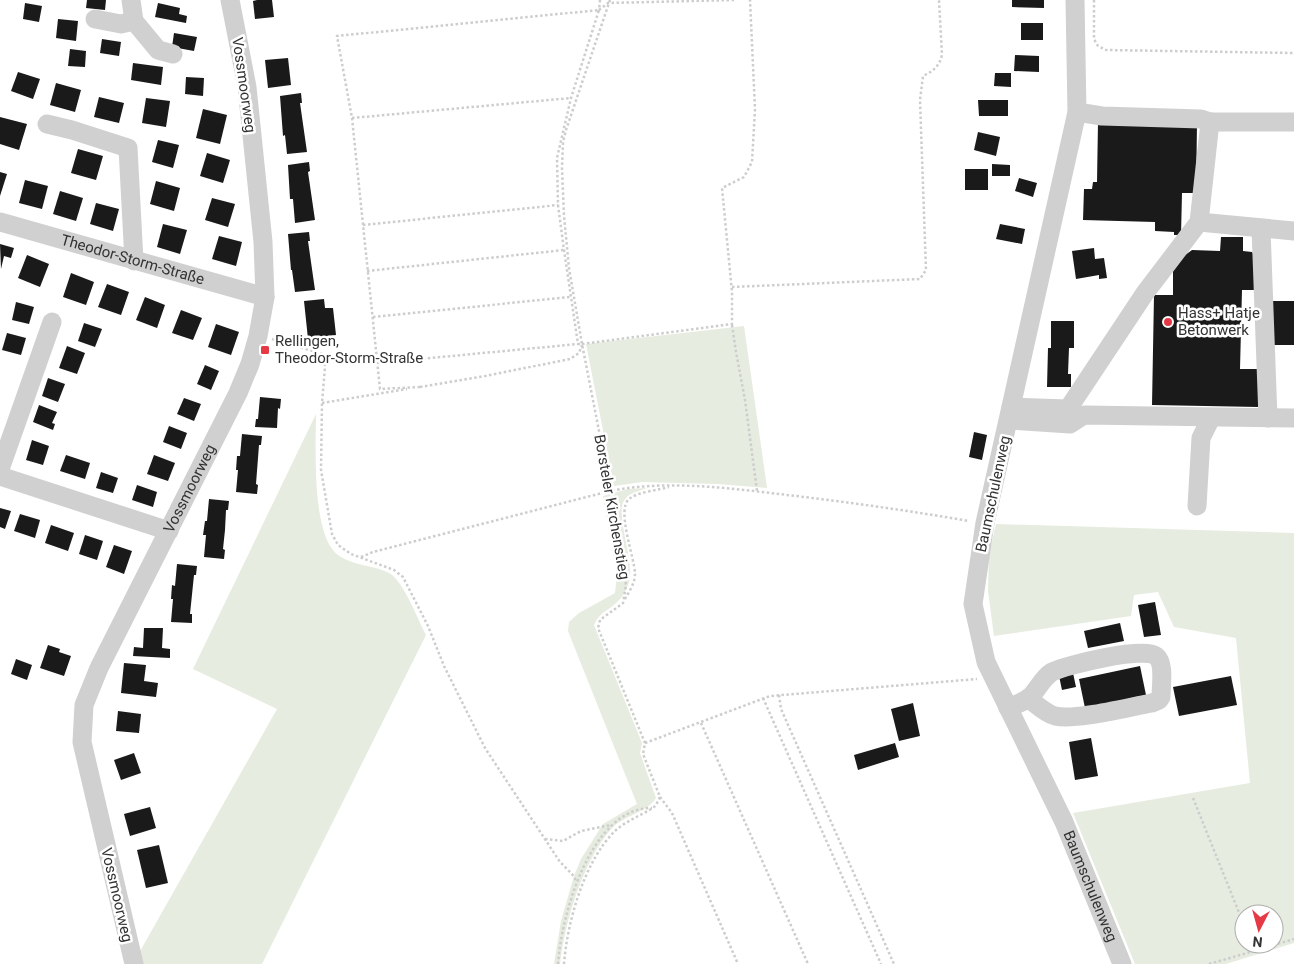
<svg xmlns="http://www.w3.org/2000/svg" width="1294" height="964" font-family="Roboto,sans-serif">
<rect width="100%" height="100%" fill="#fff"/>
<g fill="#e6ecdf" fill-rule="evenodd">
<path d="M744,326L767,488L717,484L642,482L614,486L586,344Z"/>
<path d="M316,414C316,446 311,535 338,555C353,566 374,565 389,573C403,580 418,620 426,635L262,964H142L139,953L277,709L193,669Z"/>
<path d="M647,488C640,491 631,492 626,498C612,511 637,563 628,585C626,590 622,598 618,601C608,612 601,610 594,625L642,743L640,753L656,798C646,813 625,815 612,828C583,861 565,921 560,964H554L561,921L574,876L581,859L603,824L637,804L568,631L569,622L579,613L615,593L617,575L603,496L628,489Z"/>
<path d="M996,524L1294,533V943L1226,964H1135L1073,813L1250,783L1236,638L1174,627L1158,592L1134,595L1131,616L994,636L988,591L989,554ZM1244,914H1274V944H1244Z"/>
</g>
<g fill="#1a1a1a">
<path d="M87,0H106L105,10L86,8Z"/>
<path d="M257,0H272L274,17L255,19L253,1Z"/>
<path d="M1012,0H1044V8L1012,7Z"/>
<path d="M25,3L42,6L39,22L23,19Z"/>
<path d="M158,3L180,8L179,14L187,16L186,23L155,17Z"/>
<path d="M58,19L78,21L76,41L56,38Z"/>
<rect x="1021" y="23" width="22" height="17"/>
<path d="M174,33L197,37L194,51L172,47Z"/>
<path d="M102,39L121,42L119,56L100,53Z"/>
<path d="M70,49L86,51L85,67L68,66Z"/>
<path d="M1015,55L1039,56V72L1014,71Z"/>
<path d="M288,58L291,85L268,88L265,60Z"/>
<path d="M133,63L163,67L161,85L131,80Z"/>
<path d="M18,72L40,79L33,99L11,91Z"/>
<path d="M995,73H1011V87L994,86Z"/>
<path d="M186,77L204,78L203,96L185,94Z"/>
<path d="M56,83L81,90L75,112L50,105Z"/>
<path d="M301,93L302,103H300L307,152L287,154L285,135L283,136L280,96Z"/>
<path d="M99,97L124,103L119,123L94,117Z"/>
<path d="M146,98L170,101L166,127L142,123Z"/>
<path d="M978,100H1008V116H979Z"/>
<path d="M203,109L227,115L220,144L196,138Z"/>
<path d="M0,117L27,124L19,150L0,144Z"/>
<path d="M1098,122L1197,124L1196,193H1182L1181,235H1174V232L1155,231V222L1083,220L1084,189H1092L1093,182H1097Z"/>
<path d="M978,132L1000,137L996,156L974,150Z"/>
<path d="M158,140L179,145L173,168L152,162Z"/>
<path d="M78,149L103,156L96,180L71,173Z"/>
<path d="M207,153L230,160L223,183L200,176Z"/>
<path d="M309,162L310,171L308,172L315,220L295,223L293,199H290L288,165Z"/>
<path d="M992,164L1010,165V176H992Z"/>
<rect x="965" y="169" width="23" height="21"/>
<path d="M0,172L7,174L0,196Z"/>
<path d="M1019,178L1037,183L1033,197L1015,191Z"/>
<path d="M25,180L48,186L42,209L19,203Z"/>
<path d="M156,181L180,188L174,211L150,204Z"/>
<path d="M60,191L83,198L76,221L53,214Z"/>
<path d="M212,198L235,204L228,227L205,220Z"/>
<path d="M96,203L119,209L113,231L90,224Z"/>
<path d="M163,224L187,230L180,254L157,247Z"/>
<path d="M1000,224L1025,229L1022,244L996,239Z"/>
<path d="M309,232L310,241H308L315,290L295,292L292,270H291L288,234Z"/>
<path d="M219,236L242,242L236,266L212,259Z"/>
<path d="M1221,237H1243V251L1252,252L1258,260L1257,290H1242L1240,369H1258V407L1152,405L1154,295H1173V264L1192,250L1220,251Z"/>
<path d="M0,244L14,248L11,258L4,256L1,269Z"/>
<path d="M1094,248L1095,259L1104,258L1107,278L1099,279V275L1076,279L1072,251Z"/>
<path d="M27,255L49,264L40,287L18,278Z"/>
<path d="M71,273L94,282L86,305L63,297Z"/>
<path d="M107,284L129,292L121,315L98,307Z"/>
<path d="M145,297L165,305L157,328L136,320Z"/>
<path d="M324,299L325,308H333L336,335L308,339L304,301Z"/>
<path d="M1271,301H1294V345H1270Z"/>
<path d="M16,302L34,307L29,324L12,320Z"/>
<path d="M181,310L202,318L193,340L172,333Z"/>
<path d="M1051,321H1074V348H1069L1068,374H1071V387H1047L1048,348H1051Z"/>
<path d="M84,323L102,329L95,347L78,341Z"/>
<path d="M216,324L239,332L231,355L208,347Z"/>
<path d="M7,333L26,338L21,355L2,350Z"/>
<path d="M67,346L85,353L77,374L59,368Z"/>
<path d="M205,365L219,371L211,390L197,384Z"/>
<path d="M48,378L65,384L58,402L42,396Z"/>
<path d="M260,397L281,399L280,409L278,408L277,428L255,427L256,419H258Z"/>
<path d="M184,398L201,404L194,421L177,414Z"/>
<path d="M39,405L57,412L52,423L55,424L53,430L33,422Z"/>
<path d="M169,426L187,433L181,449L163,442Z"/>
<path d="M974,432L987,435L982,460L969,457Z"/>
<path d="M242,434L262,436L261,445H259L256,484L258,485L257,494L236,492L238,470H236L237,456H240Z"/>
<path d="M32,440L49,446L43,465L26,460Z"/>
<path d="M66,455L90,463L85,479L60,471Z"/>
<path d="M154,455L175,463L168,481L147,474Z"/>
<path d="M101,472L118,478L113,493L96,488Z"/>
<path d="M137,485L157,492L153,507L132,500Z"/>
<path d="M209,499L229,501L228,510H226L225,530L223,549L225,550L224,559L204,557L206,535H203L205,521H207Z"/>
<path d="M0,508L11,511L5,529L0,527Z"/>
<path d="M20,514L40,520L35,538L14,531Z"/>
<path d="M51,525L74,533L68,551L45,543Z"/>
<path d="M85,535L103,541L97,560L79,554Z"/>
<path d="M114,545L132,551L124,574L106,567Z"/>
<path d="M177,564L197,566L196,575H194L190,614H192V623L171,622L173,599H171L172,585L175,586Z"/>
<path d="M1155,602L1161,635L1144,637L1138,605Z"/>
<path d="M1120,623L1124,641L1088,648L1084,631Z"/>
<path d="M144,628H163L162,648L170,649V658L133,656L134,647L143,648Z"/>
<path d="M48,645L60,649L59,652L71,656L64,676L40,668Z"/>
<path d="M16,659L32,665L27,680L11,674Z"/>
<path d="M124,663L146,665L144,681L158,683L156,697L121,693Z"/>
<path d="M1140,666L1146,695L1085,708L1079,679Z"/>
<path d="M1073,673L1076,687L1062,690L1059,676Z"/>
<path d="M1231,676L1237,705L1179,716L1173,687Z"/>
<path d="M913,703L920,736L899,741L891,709Z"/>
<path d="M118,711L141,714L139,733L116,731Z"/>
<path d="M1091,738L1098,776L1075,780L1069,742Z"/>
<path d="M895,743L899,757L858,770L854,755Z"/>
<path d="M134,753L141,773L121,780L114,760Z"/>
<path d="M150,807L156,828L130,836L124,814Z"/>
<path d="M159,845L168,883L146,888L137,850Z"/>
</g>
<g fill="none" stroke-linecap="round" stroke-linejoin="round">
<g stroke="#cdcdcd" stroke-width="2.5" stroke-dasharray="2.5 2.5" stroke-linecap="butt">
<path d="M600,0L599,10L608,3L735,0"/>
<path d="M1094,0V39L1098,46L1106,50L1294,53"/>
<path d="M352,118L571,98"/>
<path d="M363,225L558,205"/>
<path d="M367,271L564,250"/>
<path d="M732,287L920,279L926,270L920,100L923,76C933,71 939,67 942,55L939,0"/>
<path d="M373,317L570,297"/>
<path d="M732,325L736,352L745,400L757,491"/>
<path d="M272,339L326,355L322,403L321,470L332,534L338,545L351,554L394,570L403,577L428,626L444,666L485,748L560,862L572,874L577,882"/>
<path d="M582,344L732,324V292L722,188L744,177L752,162L755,109L750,0"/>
<path d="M378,363L578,344"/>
<path d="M420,387L380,389L352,118L337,36L599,10L571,98L557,158L558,205L564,250L578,344H582"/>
<path d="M420,387L485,376L570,359L579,353L582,345"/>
<path d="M322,403L407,389"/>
<path d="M361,557L373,552L610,491C670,479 735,489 796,496C854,503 911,511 969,521"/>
<path d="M625,599C629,592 635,583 635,574C635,559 616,510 629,499C637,492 659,490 669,487"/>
<path d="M779,695L781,709L894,964"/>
<path d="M763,698L881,964"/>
<path d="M701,723L808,964"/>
<path d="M645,743L770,696L977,679"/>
<path d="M660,797L672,813L738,964"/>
<path d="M1193,798L1244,925"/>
<path d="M545,839L563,841L581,831L611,825"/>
<path d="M1254,951L1294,939"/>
<path d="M558,964C561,916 591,807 652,808"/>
<path d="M564,964C567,923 584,862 614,832C625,821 640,816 653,808L656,805L660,797L643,754L645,743L598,628L600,620L623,603L626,585L610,491V487L582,344L569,268L564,216L562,168L563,142L566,130L610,0"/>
<path d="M1209,964L1254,951L1251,944"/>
</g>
<g stroke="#d0d0d0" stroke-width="19">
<path d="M131,0L134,21L158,50L173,54"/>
<path id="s1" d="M1075,0L1077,112L985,523L973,604L986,662L1064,822L1122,964"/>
<path d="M95,19L121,24L134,21"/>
<path d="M1077,112L1102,116L1201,119L1210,122"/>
<path d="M47,124L72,130L128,148L134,261"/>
<path id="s2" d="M0,222L265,297"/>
<path d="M1199,222L1294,231"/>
<path d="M1261,229L1268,418"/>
<path d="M1011,407L1068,409L1145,293L1199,222L1210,122H1294"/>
<path d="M1009,420L1070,424L1084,415L1294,418"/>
<path d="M0,469L52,322"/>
<path d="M0,476L169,531"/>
<path d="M1197,506L1201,438L1211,418"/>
<path d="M1008,708C1015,705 1023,702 1029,698C1037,691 1042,678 1052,672C1066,665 1145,646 1156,656C1165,663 1161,686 1161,697L1159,700L1152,703C1129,707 1075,721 1055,716C1045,713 1036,704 1028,698"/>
<path id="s3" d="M134,964L82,742L84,705L99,668L238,393L250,364L258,336L265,297L263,242L247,87L230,0"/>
</g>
</g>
<g fill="#e63946" stroke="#fff" stroke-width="2">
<circle cx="1168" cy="322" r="5"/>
<rect x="260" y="345" width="10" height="10" rx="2.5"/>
</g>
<g text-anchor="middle" stroke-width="5" stroke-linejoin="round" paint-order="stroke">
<g font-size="15" fill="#333" stroke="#fff">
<text transform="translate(244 85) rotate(82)" y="5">Vossmoorweg</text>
<text dy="5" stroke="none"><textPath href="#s2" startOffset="138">Theodor-Storm-Straße</textPath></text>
<text dy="5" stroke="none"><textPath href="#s3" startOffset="506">Vossmoorweg</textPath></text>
<text transform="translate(993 494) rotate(-78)" y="5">Baumschulenweg</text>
<text transform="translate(612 507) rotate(80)" y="5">Borsteler Kirchenstieg</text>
<text dy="5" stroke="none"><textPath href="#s1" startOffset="922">Baumschulenweg</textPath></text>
<text transform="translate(117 895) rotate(77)" y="5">Vossmoorweg</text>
</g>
<g font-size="15" fill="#333" stroke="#fff" text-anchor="start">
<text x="1178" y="318">Hass+ Hatje<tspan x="1178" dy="17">Betonwerk</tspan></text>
<text x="275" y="346">Rellingen,<tspan x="275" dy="17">Theodor-Storm-Straße</tspan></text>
</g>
</g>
<g transform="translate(1259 929) rotate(186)"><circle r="24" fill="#ffffff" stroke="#adadad"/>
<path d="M0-4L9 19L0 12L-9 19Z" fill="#e63946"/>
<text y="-8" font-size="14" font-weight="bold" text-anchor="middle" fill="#333333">N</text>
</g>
</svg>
